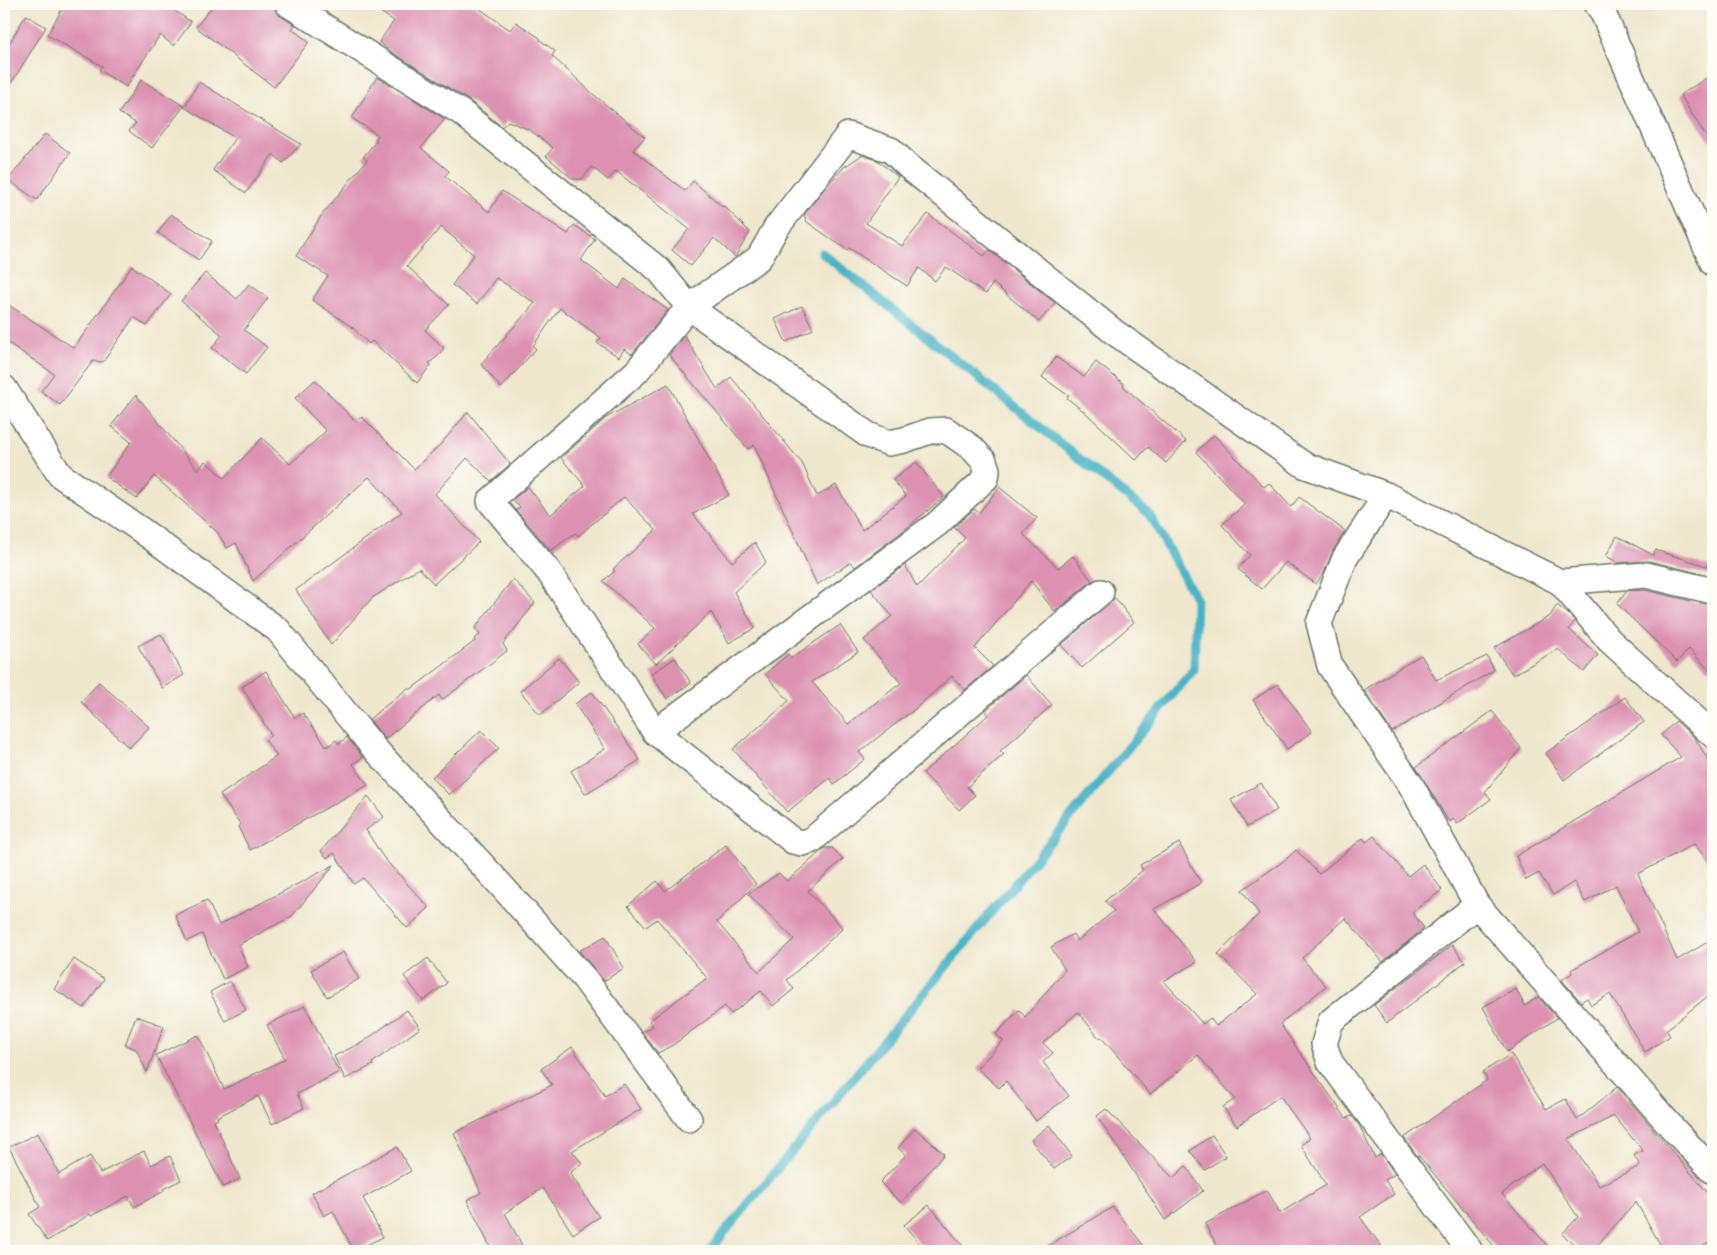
<svg xmlns="http://www.w3.org/2000/svg" width="1717" height="1255" font-family="'Comic Neue',sans-serif">
<rect width="100%" height="100%" fill="#fdfcf7"/>
<filter id="ink" filterUnits="userSpaceOnUse"><feTurbulence type="fractalNoise" baseFrequency=".02" numOctaves="2"/><feDisplacementMap in="SourceGraphic" scale="10" xChannelSelector="R" yChannelSelector="G"/><feConvolveMatrix kernelMatrix="1 2 1 2 8 2 1 2 1" color-interpolation-filters="sRGB"/></filter>
<filter id="wash" filterUnits="userSpaceOnUse"><feTurbulence type="fractalNoise" baseFrequency=".0096" numOctaves="4" result="noise"/><feDisplacementMap in="SourceGraphic" scale="20" xChannelSelector="R" yChannelSelector="G"/><feGaussianBlur stdDeviation="1.12" result="paint"/><feColorMatrix in="noise" values="0 0 0 0 0 0 0 0 0 0 0 0 0 0 0 0 0 1.4 0 .05"/><feComposite in="paint" operator="in"/></filter>
<g filter="url(#wash)">
<rect width="100%" height="100%" fill="#efe7cd"/>
<g fill="none" stroke-linecap="round" stroke-linejoin="round">
<path stroke="#49b4c6" stroke-width="9" d="M709,1251L1194,669L1196,599L1149,514L822,253"/>
</g>
<g id="blocks">
<g fill="#dc91b1" fill-rule="evenodd">
<path d="M65,4H165L191,22L174,46L160,35L126,87L99,70L102,66L47,35Z"/>
<path d="M214,4H274L276,11L280,16L295,25L292,29L309,42L274,87L196,27Z"/>
<path d="M368,4H473L510,30L516,22L540,38V40L555,51L552,56L593,94L645,137L633,150L685,191L693,181L723,207L724,206L750,232L735,257L714,238L691,266L672,250L689,229L616,171L608,180L592,167L582,179H573L546,156L553,148L530,130L508,121L502,127L470,101L393,53L379,42L394,21Z"/>
<path d="M26,15L46,27L4,95V52Z"/>
<path d="M1713,74V147L1680,95Z"/>
<path d="M377,77L445,119L421,148L449,171L445,176L489,212L502,191L568,234L574,225L595,239L581,260L619,289L625,279L668,310L632,354L624,349L619,357L597,343L601,338L560,308L533,346L536,349L501,388L481,364L535,303L496,278L477,304L452,285L474,255L441,227L407,266L449,305L425,330L444,348L437,357L429,363L431,365L417,383L372,341L369,344L352,327L312,300L328,276L296,256L321,216L367,160L363,157L377,140L375,139L378,135L352,118Z"/>
<path d="M141,80L184,106L152,148L129,131L136,123L119,113Z"/>
<path d="M199,82L301,144L283,163L273,154L246,193L213,170L235,138L184,107Z"/>
<path d="M45,134L70,153L37,200L8,180Z"/>
<path d="M862,155L877,160L898,177L866,223L902,246L928,214L984,256L989,250L1055,303L1039,322L993,283L986,294L946,267L935,281L919,268L907,286L849,248L847,250L807,222L804,215L825,188L844,167Z"/>
<path d="M171,214L212,241L199,260L158,233Z"/>
<path d="M132,266L171,294L147,326L134,317L103,362L93,361L60,405L41,391L54,374L4,340V302L74,348Z"/>
<path d="M205,273L237,299L249,284L268,298L244,330L267,347L246,374L212,348L222,335L181,301Z"/>
<path d="M802,306L813,329L786,342L775,319Z"/>
<path d="M684,335L717,389L731,377L802,463L817,496L836,485L862,530L906,496L893,480L916,462L944,497L903,531L855,567L851,562L817,585L754,445L748,449L669,355Z"/>
<path d="M1056,357L1084,377L1096,362L1124,384L1123,386L1186,441L1166,463L1148,447L1136,460L1087,414L1067,398L1069,396L1042,377Z"/>
<path d="M315,380L355,421L362,417L414,469L440,445L468,412L510,464L491,481L467,458L435,494L479,542L434,584L419,568L372,598L331,645L296,590L402,512L369,477L253,581L236,543L227,548L217,532L154,476L137,499L106,477L131,442L111,426L136,395L198,470L205,461L224,478L262,438L290,464L326,431L295,398Z"/>
<path d="M668,384L729,495L693,514L732,562L755,542L766,562L734,592L755,628L729,643L711,612L656,664L638,644L655,628L603,581L615,571L613,569L656,530L624,497L578,536L575,533L552,550H550L516,510L520,507L512,500L528,487L550,515L585,486L561,458L606,418Z"/>
<path d="M1214,435L1264,487L1269,483L1291,507L1299,497L1345,531L1333,550L1324,573L1316,584L1286,562L1262,589L1238,569L1250,555L1222,525L1245,504L1196,452Z"/>
<path d="M999,487L1037,518L1023,534L1058,568L1073,556L1092,581L1055,612L1031,581L975,648L993,666L965,690L952,676L916,708L859,752L865,759L834,784L830,778L787,812L733,749L789,701L765,674L788,654L791,658L840,625L858,652L812,682L848,724L901,683L864,640L892,616L871,590L905,565L917,587L965,538L954,527L974,509L979,513Z"/>
<path d="M1617,536L1653,555L1655,550L1713,568V573L1711,576L1649,561L1618,563L1606,556Z"/>
<path d="M513,579L535,603L503,644L507,651L442,700L439,695L385,739L369,719L408,688L410,690L475,641L474,639L480,635L475,628Z"/>
<path d="M1645,590L1713,606V674L1689,649L1677,662L1617,604L1627,591Z"/>
<path d="M1115,598L1134,622L1082,668L1061,645Z"/>
<path d="M1557,605L1566,612L1575,621L1569,629L1598,655L1584,672L1558,649L1513,675L1494,648L1550,616Z"/>
<path d="M161,634L184,675L162,688L138,646Z"/>
<path d="M1421,655L1436,680L1487,656L1494,670L1392,732L1364,690Z"/>
<path d="M559,658L579,682L540,715L520,691Z"/>
<path d="M675,658L691,683L667,699L651,674Z"/>
<path d="M266,671L295,718L303,713L327,747L336,740L339,744L347,737L363,757L353,764L368,785L250,850L238,827L241,825L220,795L277,756L265,740L271,735L242,687Z"/>
<path d="M1026,675L1052,705L1000,751L1004,754L967,787L975,795L959,810L923,773L988,715L985,711Z"/>
<path d="M99,682L149,727L129,748L81,702Z"/>
<path d="M1278,684L1312,732L1287,749L1253,700Z"/>
<path d="M592,692L640,760L585,794L571,771L605,749L575,704Z"/>
<path d="M1625,697L1644,722L1564,780L1546,753Z"/>
<path d="M1492,711L1521,748L1485,792L1491,799L1457,824L1454,819L1449,822L1416,767Z"/>
<path d="M1676,721L1695,738L1713,768V867L1694,844L1638,874L1677,960L1713,939V992L1666,1030L1670,1036L1645,1052L1610,994L1591,1005L1587,998L1581,1002L1562,980L1572,973L1571,970L1638,932L1616,885L1585,902L1574,882L1553,895L1539,873L1526,880L1516,856L1681,757L1661,735Z"/>
<path d="M481,730L499,748L449,795L432,777Z"/>
<path d="M1261,783L1277,810L1247,827L1231,800Z"/>
<path d="M368,796L384,817L366,830L383,857L429,908L407,928L363,878L354,884L334,853L327,858L321,851Z"/>
<path d="M1374,836L1408,876L1423,864L1442,890L1412,912L1424,928L1383,962L1345,918L1302,958L1326,986L1280,1024L1346,1118L1352,1116L1359,1125L1375,1158L1381,1154L1395,1174L1385,1180L1394,1194L1360,1217L1385,1251H1220L1205,1224L1267,1190L1280,1213L1326,1185L1301,1145L1310,1138L1280,1096L1237,1126L1223,1107L1235,1099L1198,1055L1150,1094L1101,1037L1099,1038L1078,1012L1043,1043L1053,1053L1043,1062L1069,1096L1036,1121L1006,1081L999,1088L977,1068L1003,1041L996,1034L1019,1010L1025,1017L1065,970L1051,947L1073,934L1077,941L1114,911L1105,901L1143,870L1140,865L1179,843L1201,883L1154,909L1197,962L1164,981L1203,1024L1210,1018L1216,1026L1257,994L1218,954L1259,914L1242,890L1285,860L1296,850L1319,874L1363,838L1366,842Z"/>
<path d="M726,845L756,884L717,922L759,972L794,939L748,894L779,873L787,881L825,848H832L843,859L808,891L843,928L787,980L794,989L773,1006L761,991L731,1014L725,1006L673,1045L658,1053L642,1032L653,1026L649,1021L707,978L657,919L646,927L628,906L657,881L665,891Z"/>
<path d="M334,865L292,916L238,945L248,967L223,979L202,934L187,941L175,915L207,900L219,925Z"/>
<path d="M605,936L624,968L604,981L579,951Z"/>
<path d="M1452,945L1465,962L1387,1023L1374,1005Z"/>
<path d="M343,952L359,979L327,997L311,970Z"/>
<path d="M428,958L447,983L423,1001L404,976Z"/>
<path d="M74,959L104,979L84,1008L54,989Z"/>
<path d="M230,981L246,1010L225,1021L210,992Z"/>
<path d="M1516,989L1525,1006L1538,997L1557,1018L1507,1052L1483,1007Z"/>
<path d="M305,1006L339,1072L297,1094L304,1108L272,1124L258,1096L217,1117L218,1119L214,1121L240,1179L223,1187L156,1055L198,1035L224,1089L285,1059L267,1025Z"/>
<path d="M407,1010L420,1028L372,1063L373,1065L345,1079L334,1056L363,1042Z"/>
<path d="M136,1016L164,1026L147,1072L136,1049L125,1045Z"/>
<path d="M572,1047L605,1096L624,1084L641,1109L572,1151L582,1163L570,1173L599,1217L573,1234L543,1188L505,1213L525,1251H492L467,1200L481,1193L454,1133L552,1085L541,1069Z"/>
<path d="M1511,1054L1546,1109L1566,1099L1577,1120L1617,1087L1713,1199V1241L1694,1251H1664L1636,1202L1592,1251H1582L1562,1234L1578,1217L1542,1163L1502,1194L1552,1251H1498L1419,1156L1418,1157L1404,1138L1487,1080L1483,1072ZM1614,1116L1643,1151L1634,1155L1640,1166L1599,1186L1568,1139Z"/>
<path d="M1106,1109L1173,1178L1186,1166L1203,1191L1165,1220L1097,1116Z"/>
<path d="M1049,1125L1072,1156L1054,1169L1031,1140Z"/>
<path d="M915,1128L944,1154L901,1203L880,1182L906,1155L898,1148Z"/>
<path d="M38,1133L59,1174L90,1156L100,1173L144,1151L151,1165L170,1156L181,1180L163,1189L164,1191L134,1207L128,1196L91,1216L90,1214L47,1241L29,1214L40,1207L9,1147Z"/>
<path d="M1212,1135L1226,1156L1205,1170L1190,1151Z"/>
<path d="M397,1147L411,1171L363,1198L383,1237L354,1251L333,1211L324,1216L312,1193Z"/>
<path d="M929,1205L967,1251H926L904,1225Z"/>
<path d="M1113,1207L1148,1251H1039Z"/>
</g>
</g>
</g>
<g filter="url(#ink)">
<use href="#blocks" fill-opacity="0" stroke="#68786a" stroke-width="1"/>
<g fill="none" stroke-linecap="round" stroke-linejoin="round">
<g stroke="#68786a" stroke-width="28">
<g id="minor">
<path d="M288,4L462,113L659,270L689,307L868,435L889,443L904,440L930,431L946,430L972,448L984,461L987,470L986,478L937,524L655,732"/>
<path d="M1597,4L1602,11L1713,263"/>
<path d="M4,388L60,475L141,530L278,630L374,748L498,882L584,978L689,1119"/>
<path d="M1386,495L1345,558L1319,623L1330,666L1411,785L1477,905L1676,1132L1713,1171"/>
<path d="M1560,582L1646,575L1713,591"/>
<path d="M1101,592L812,840L802,843L793,841L655,732L549,572L490,501L636,372L689,307L759,258L776,228L848,135L891,150L909,167L1114,332L1304,465L1386,495L1560,582L1609,640L1713,735"/>
<path d="M1470,1251L1330,1062L1324,1044L1331,1021L1477,905"/>
</g>
</g>
<use href="#minor" stroke="#fff" stroke-width="25"/>
</g>
</g>
<rect width="1717" height="1255" fill="none" stroke="#fdfcf7" stroke-width="20"/>
</svg>
